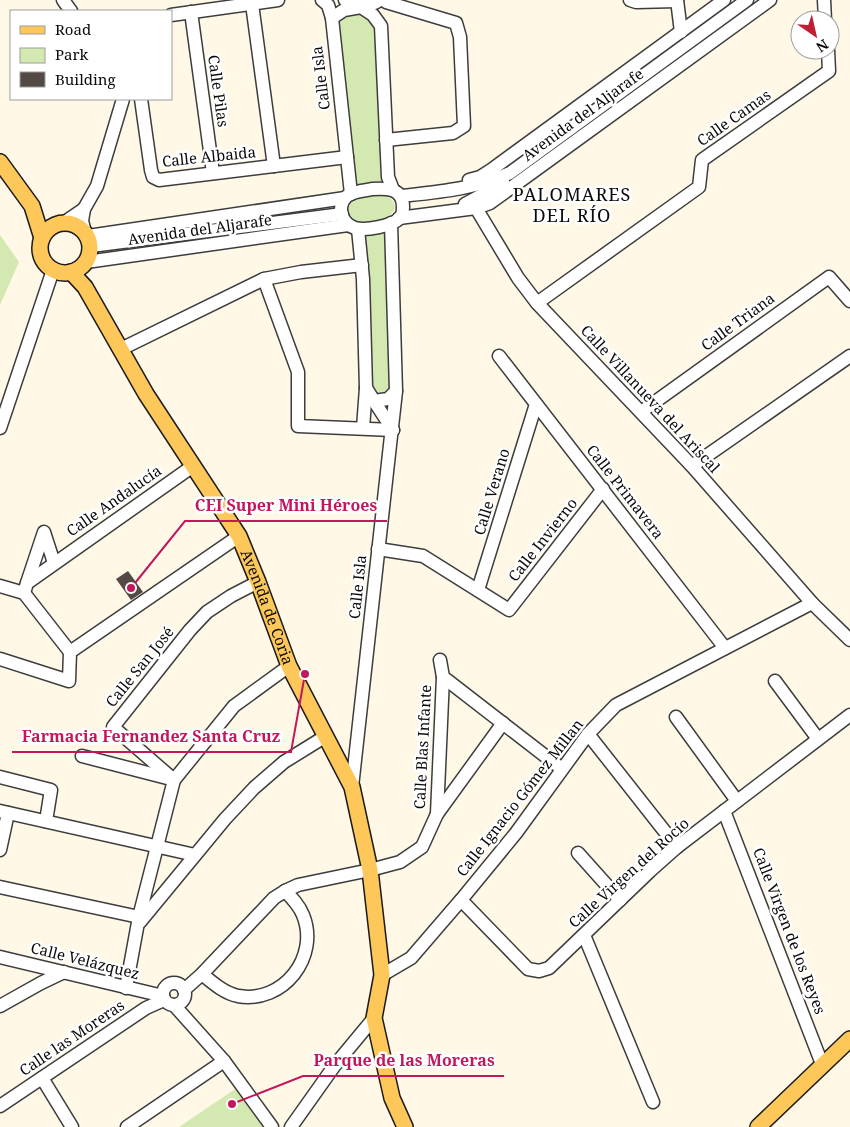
<svg xmlns="http://www.w3.org/2000/svg" width="850" height="1127" font-family="'Noto Serif',serif">
<rect width="100%" height="100%" fill="#fff8e7"/>
<g fill="#d3e9b1">
<path d="M357,12L375,24L383,181C371,181 366,184 355,185L338,26L343,16Z"/>
<path d="M378,194C387,196 393,197 395,207C393,221 367,227 355,221C352,220 349,216 349,212C346,197 367,196 378,194Z"/>
<path d="M386,229L392,387L388,393L379,396L372,390L363,234Z"/>
<path d="M0,235L19,262L0,305Z"/>
<path d="M238,1087L265,1127H179Z"/>
</g>
<path fill="#534a46" d="M128,571L143,592L131,600L116,579Z"/>
<g fill="none" stroke-linecap="round" stroke-linejoin="round">
<g stroke="#3d3d3d" stroke-width="15">
<g id="minor">
<path d="M63,0L71,11"/>
<path d="M322,0L328,5L332,18"/>
<path d="M345,0C360,6 366,9 380,0"/>
<path d="M630,0L636,2L677,1"/>
<path d="M677,0L681,32"/>
<path d="M824,0L825,20"/>
<path d="M386,2L456,23L460,37L464,126L453,133L386,140"/>
<path d="M252,4L274,166"/>
<path d="M191,12L213,173"/>
<path d="M171,15L278,0"/>
<path d="M141,99L151,170L153,177L159,180L347,157"/>
<path d="M469,180L480,177L491,170L724,0"/>
<path d="M372,189C387,188 403,188 403,207C403,211 403,215 400,218C392,226 366,231 355,228C342,224 336,208 346,197C352,191 364,191 372,189Z"/>
<path d="M351,194L332,18L344,10L361,7L373,15L381,26L388,177L393,190"/>
<path d="M401,196C438,192 476,189 510,173L747,0"/>
<path d="M465,204L491,190L503,181"/>
<path d="M476,208L518,278L537,303L692,466L812,603L850,640"/>
<path d="M399,218L476,208L490,203L770,0"/>
<path d="M65,222L84,209"/>
<path d="M358,229L363,279L366,388L374,401L388,399L396,391L391,223"/>
<path d="M85,232L82,221L84,209L97,186L123,99"/>
<path d="M88,236L345,198"/>
<path d="M91,246L342,214"/>
<path d="M86,262L348,225"/>
<path d="M264,279L298,372V426L393,430"/>
<path d="M537,303L699,187L702,160L829,71L828,50"/>
<path d="M121,349L264,279L301,272L362,265"/>
<path d="M499,356L725,648"/>
<path d="M374,401L393,430"/>
<path d="M641,412L829,277L850,301"/>
<path d="M0,428L53,270"/>
<path d="M363,428L366,388"/>
<path d="M692,466L850,356"/>
<path d="M378,549L423,556L509,610L603,489"/>
<path d="M27,583L44,532L54,563"/>
<path d="M0,586L24,593L70,652L69,681L0,659"/>
<path d="M478,590L536,404"/>
<path d="M24,593L27,583L193,466"/>
<path d="M70,652L239,536"/>
<path d="M440,660L443,677L562,769"/>
<path d="M775,681L818,739"/>
<path d="M676,717L737,801"/>
<path d="M588,734L677,847"/>
<path d="M82,756L171,779"/>
<path d="M0,777L51,790L46,821"/>
<path d="M174,780L113,727L190,630L207,612L231,596L258,582"/>
<path d="M352,787L396,391"/>
<path d="M0,811L195,855"/>
<path d="M724,811L822,1064"/>
<path d="M437,814L503,723"/>
<path d="M0,850L8,813"/>
<path d="M578,853L620,900"/>
<path d="M0,887L139,917"/>
<path d="M461,900L528,969L539,971L549,968L650,871L677,847L850,715"/>
<path d="M140,922L225,819L254,788L284,762L326,736"/>
<path d="M584,935L653,1102"/>
<path d="M0,957L163,996"/>
<path d="M202,974C213,983 224,993 238,996C283,1004 320,957 303,915C299,905 292,898 285,891"/>
<path d="M382,975L411,958L461,900L516,833L588,734L616,705L812,603"/>
<circle cx="174" cy="994" r="11"/>
<path d="M126,988L139,917L174,780L234,706L289,666"/>
<path d="M184,990L202,974L274,898L285,891L298,885L370,870L400,862L422,847L437,814L443,677"/>
<path d="M174,1005L224,1061L272,1127"/>
<path d="M0,1006L41,983L64,972"/>
<path d="M42,1078L72,1127"/>
<path d="M0,1106L146,1008L164,1000"/>
<path d="M127,1127L224,1061"/>
<path d="M291,1127L335,1065L374,1018"/>
</g>
</g>
<g stroke="#1b1b1b" stroke-width="18">
<g id="major">
<path d="M0,162L32,206L42,238"/>
<circle cx="65" cy="248" r="25"/>
<path id="s1" d="M71,272L85,287L146,394L239,536L258,582L289,666L352,787L370,870L382,975L374,1018L392,1098L405,1127"/>
<path d="M758,1127L850,1039"/>
</g>
</g>
<use href="#minor" stroke="#fff" stroke-width="12"/>
<use href="#major" stroke="#fdc759" stroke-width="15"/>
</g>
<g text-anchor="middle" stroke-width="5" stroke-linejoin="round" paint-order="stroke">
<g font-size="15" fill="#0a0a0a" stroke="#fff">
<text transform="translate(321 78) rotate(-97)" y="5">Calle Isla</text>
<text transform="translate(218 91) rotate(82)" y="5">Calle Pilas</text>
<text transform="translate(583 115) rotate(-36)" y="5">Avenida del Aljarafe</text>
<text transform="translate(734 118) rotate(-35)" y="5">Calle Camas</text>
<text transform="translate(209 157) rotate(-6)" y="5">Calle Albaida</text>
<text transform="translate(200 230) rotate(-8)" y="5">Avenida del Aljarafe</text>
<text transform="translate(738 322) rotate(-36)" y="5">Calle Triana</text>
<text transform="translate(650 399) rotate(47)" y="5">Calle Villanueva del Ariscal</text>
<text transform="translate(492 492) rotate(-73)" y="5">Calle Verano</text>
<text transform="translate(625 492) rotate(52)" y="5">Calle Primavera</text>
<text transform="translate(114 501) rotate(-35)" y="5">Calle Andalucía</text>
<text transform="translate(543 540) rotate(-52)" y="5">Calle Invierno</text>
<text transform="translate(358 587) rotate(-84)" y="5">Calle Isla</text>
<text dy="5" stroke="none"><textPath href="#s1" startOffset="390">Avenida de Coria</textPath></text>
<text transform="translate(140 667) rotate(-51)" y="5">Calle San José</text>
<text transform="translate(423 747) rotate(-87)" y="5">Calle Blas Infante</text>
<text transform="translate(520 798) rotate(-52)" y="5">Calle Ignacio Gómez Millan</text>
<text transform="translate(629 873) rotate(-42)" y="5">Calle Virgen del Rocío</text>
<text transform="translate(789 931) rotate(69)" y="5">Calle Virgen de los Reyes</text>
<text transform="translate(85 961) rotate(14)" y="5">Calle Velázquez</text>
<text transform="translate(72 1038) rotate(-34)" y="5">Calle las Moreras</text>
</g>
<g font-size="18" letter-spacing="1" fill="#0a0a0a" stroke="#fff">
<text x="572" y="201">PALOMARES<tspan x="572" dy="21">DEL RÍO</tspan></text>
</g>
</g>
<path fill="none" stroke="#c2185b" stroke-width="2" d="M131 588L185 521H387M305 674L291 752H12M232 1104L303 1076H504"/>
<g fill="#c2185b" stroke="#fff" stroke-width="2">
<circle cx="131" cy="588" r="5"/>
<circle cx="305" cy="674" r="5"/>
<circle cx="232" cy="1104" r="5"/>
</g>
<g font-size="16" text-anchor="middle" font-weight="bold" fill="#c2185b" stroke="#fff" stroke-width="5" stroke-linejoin="round" paint-order="stroke">
<text x="286" y="511">CEI Super Mini Héroes</text>
<text x="151" y="742">Farmacia Fernandez Santa Cruz</text>
<text x="404" y="1066">Parque de las Moreras</text>
</g>
<rect x="10" y="10" width="162" height="90" fill="#ffffff" stroke="#9d9d9d"/>
<rect x="20" y="26" width="25" height="8" fill="#fdc759" stroke="#9d9d9d"/>
<text x="55" y="35" font-size="15" fill="#0a0a0a">Road</text>
<rect x="20" y="48" width="25" height="15" fill="#d3e9b1" stroke="#9d9d9d"/>
<text x="55" y="60" font-size="15" fill="#0a0a0a">Park</text>
<rect x="20" y="72" width="25" height="15" fill="#534a46" stroke="#9d9d9d"/>
<text x="55" y="85" font-size="15" fill="#0a0a0a">Building</text>
<g transform="translate(815 35) rotate(146)"><circle r="24" fill="#ffffff" stroke="#9d9d9d"/>
<path d="M0-4L9 19L0 12L-9 19Z" fill="#bd1f35"/>
<text y="-8" font-size="14" font-weight="bold" text-anchor="middle" fill="#0a0a0a">N</text>
</g>
</svg>
